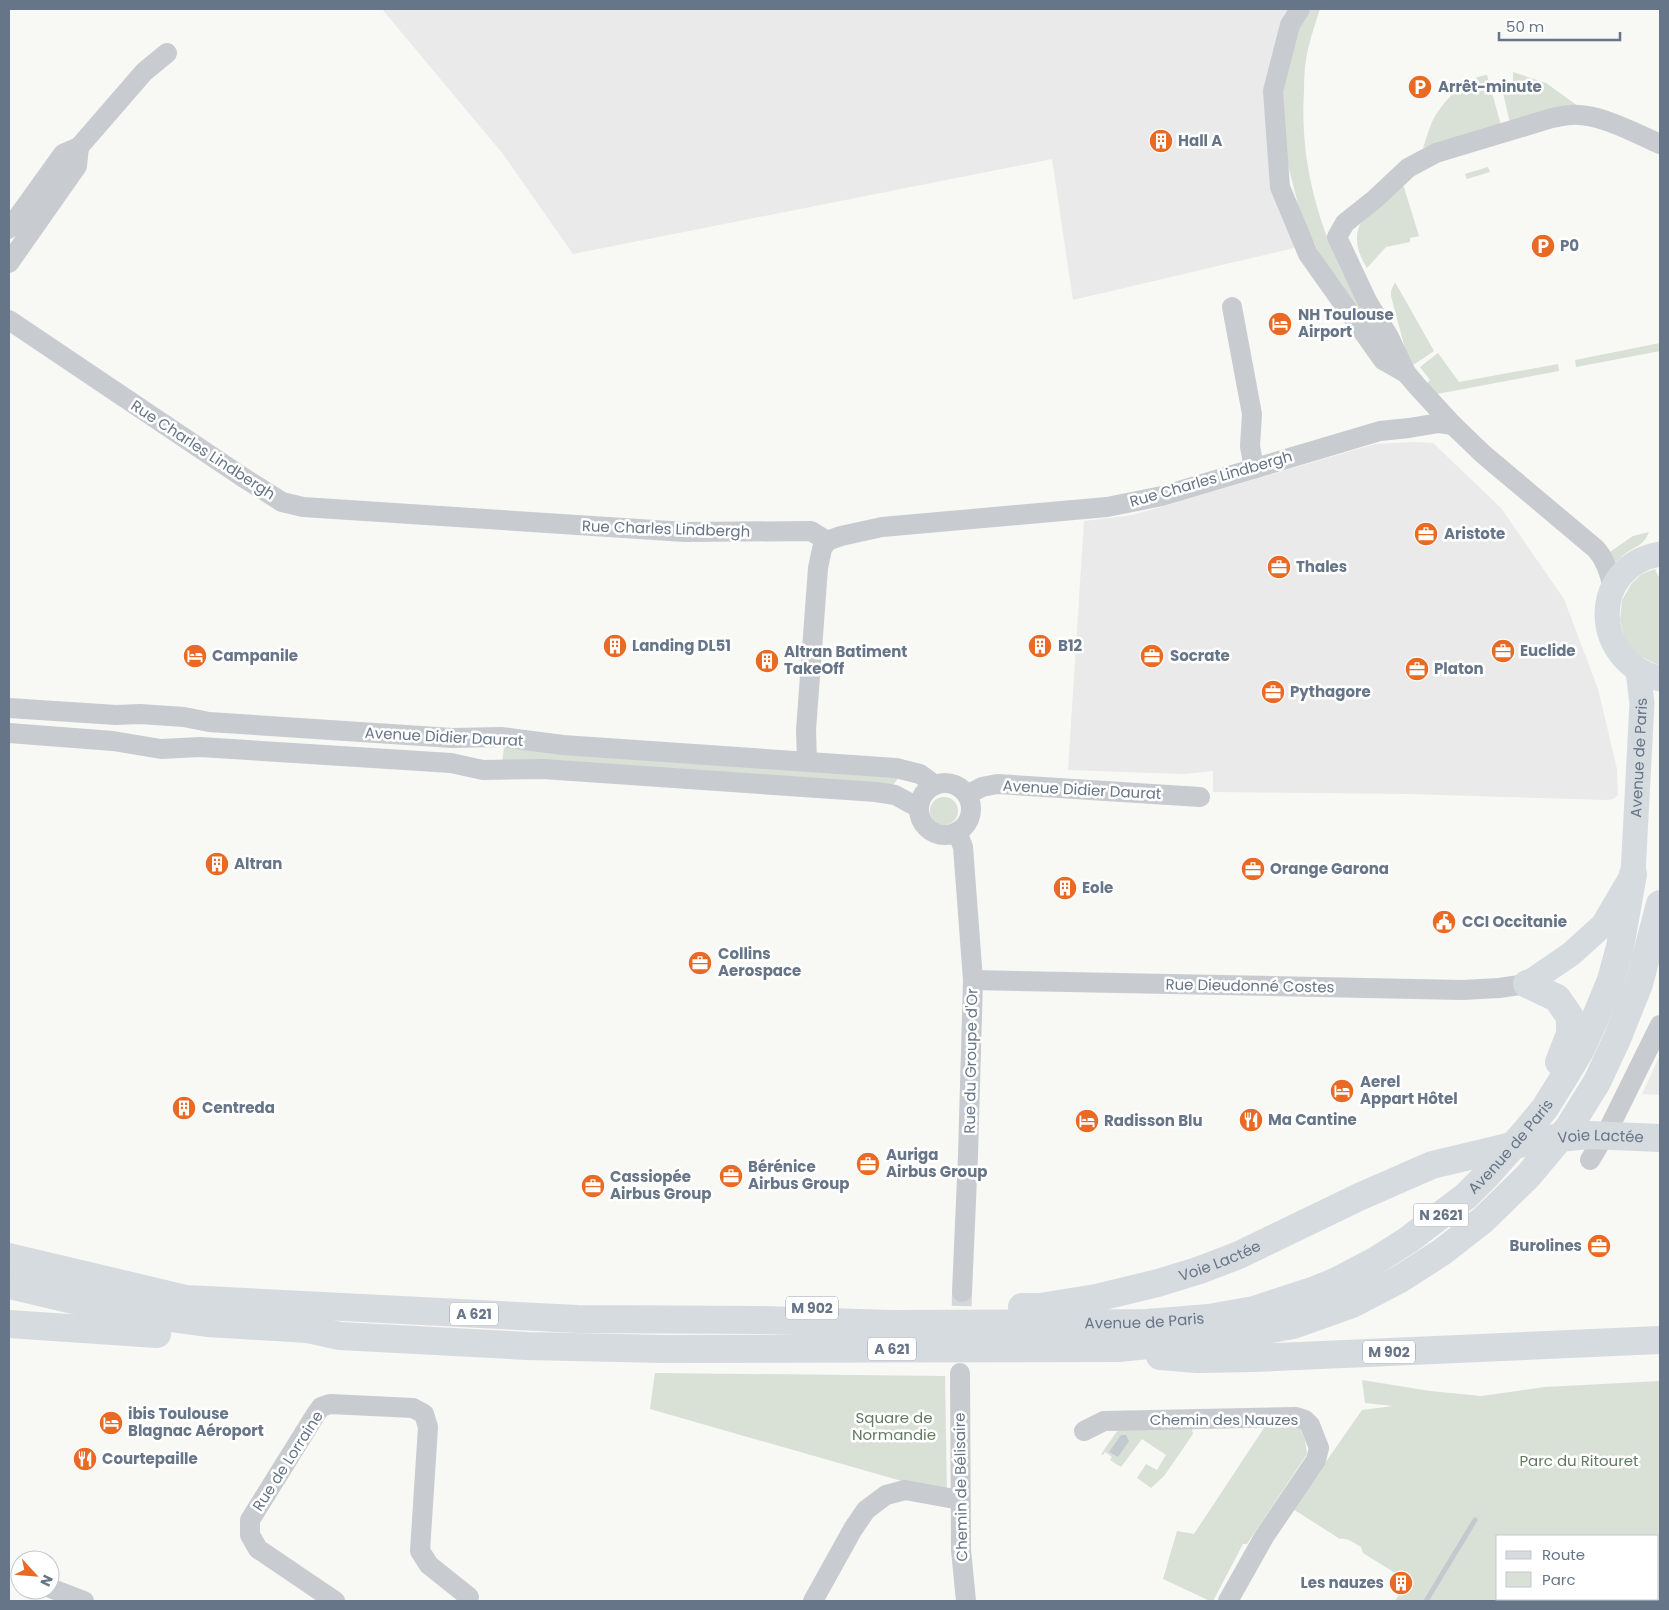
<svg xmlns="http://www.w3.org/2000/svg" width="1669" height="1610" font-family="Poppins,sans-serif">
<rect width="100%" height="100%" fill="#f8f8f5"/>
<g fill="#e9eae9">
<path d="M382,9H1297L1270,68L1294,248L1073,300L1052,159L573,254L503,154Z"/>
<path d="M1415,442L1433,443L1501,508L1564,599L1598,689L1617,769L1618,795L1613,799L1607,800L1408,794L1213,792V771L1185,774L1068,770L1084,521L1133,515L1375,444Z"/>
<path d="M1660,1055V1095L1642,1094Z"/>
</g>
<g fill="#d9e0d6" fill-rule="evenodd">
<path d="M1306,9H1320C1316,21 1312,33 1309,45C1305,60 1304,76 1304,91C1299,169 1323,246 1365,312L1357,318L1329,273L1301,216L1285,153L1281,87L1293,38Z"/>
<path d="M1513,72L1546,83L1578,106L1510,123L1503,93L1513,94Z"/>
<path d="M1487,75L1501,125L1423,148C1426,140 1428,131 1432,122C1442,102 1464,78 1487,75Z"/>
<path d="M1488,167L1490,172L1467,179L1465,174Z"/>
<path d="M1402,181L1419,236L1410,238V242L1386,247L1367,268C1340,225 1373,208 1402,181Z"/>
<path d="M1395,282L1434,351L1413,365L1407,356L1391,296V291Z"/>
<path d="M1660,343V351L1576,367L1575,360Z"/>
<path d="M1438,353L1459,382L1558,364L1559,371L1437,394L1427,383L1430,380L1420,367Z"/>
<path d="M1649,532C1642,548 1636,545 1625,554C1622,556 1619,560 1616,562L1610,552L1633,536Z"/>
<path d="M1655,569L1658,576L1660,575V666L1638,655L1625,640L1620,620L1622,600L1632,583L1642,574Z"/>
<path d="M504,747L902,773L890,789L502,763Z"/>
<circle cx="944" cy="811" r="14"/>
<path d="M655,1373L945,1376L947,1494L650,1409Z"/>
<path d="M1362,1380L1430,1391L1481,1396L1545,1387L1660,1381V1601H1395L1408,1581L1363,1553L1361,1547C1354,1543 1348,1538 1340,1539L1293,1509L1362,1410L1393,1406L1365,1403ZM1498,1536H1658V1599H1498Z"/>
<path d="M1299,1427L1305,1440L1307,1454L1247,1544H1243L1213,1601H1210L1163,1579L1177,1531L1194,1534L1264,1428Z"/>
<path d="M1192,1429L1193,1434L1164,1476L1151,1488L1137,1478L1146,1464L1157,1470L1166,1455L1142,1439L1121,1467L1110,1460L1112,1457L1105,1452L1103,1455L1101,1454L1118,1430Z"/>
</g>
<path fill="#c2cad0" d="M1121,1435H1126L1129,1441L1118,1457L1109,1452Z"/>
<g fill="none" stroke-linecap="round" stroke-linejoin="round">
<path stroke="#c2cad0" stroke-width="5" d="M1426,1601L1475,1520"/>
<path stroke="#d4d7da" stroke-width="20" stroke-dasharray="20 10" stroke-linecap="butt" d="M961,1336L962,1292"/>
<g stroke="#c8cbcf" stroke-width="20">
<path d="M1300,9L1290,25L1273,91L1280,187L1308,254L1383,360L1406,373"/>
<path d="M9,229L63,154L79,147L144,72L167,53"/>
<path d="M9,263L77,166L79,147"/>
<path d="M1232,307L1252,414L1250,446L1254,469"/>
<path d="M9,320L241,476L282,502L303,507L685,532L811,531L827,541"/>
<path d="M827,541L841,536L882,527L1107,507L1162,496L1380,431L1409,428L1439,423L1453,425"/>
<path d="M1613,588C1610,574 1606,560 1596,549L1483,454L1453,425L1417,386L1406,373L1389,337L1367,301L1337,237L1345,223L1375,199L1408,168L1436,153L1552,118C1558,117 1565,115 1571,115C1599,113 1635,133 1660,144"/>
<path d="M9,708L116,715L140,714L184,717L209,722L452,738L501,737L563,745L896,768L920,774L935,785"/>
<path d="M9,733L113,741L161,749L200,747L451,763L483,770L543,769L876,792L895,795L919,808"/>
<path d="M807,761L806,730L818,568L822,549L827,541"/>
<circle cx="945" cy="809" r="26"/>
<path d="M967,795L982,787L997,784L1200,797"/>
<path d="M957,832L963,847L973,980L968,1155L962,1292"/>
<path d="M973,980L1462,990L1499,988L1527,984"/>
<path d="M1590,1160L1608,1130L1660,1025"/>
<path d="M960,1373L961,1550L966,1601"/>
<path d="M1084,1431L1104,1421L1296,1417L1305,1420L1310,1425L1319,1448L1316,1460L1264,1537L1228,1601"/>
<path d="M50,1588L84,1601"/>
<path d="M335,1601L258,1549L250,1535V1520L316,1414L321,1407L330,1404L413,1408L424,1414L428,1427L420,1551L429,1565L469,1597"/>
<path d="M813,1601L853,1529L866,1510L886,1495L905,1490L960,1500"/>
</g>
<g stroke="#d6dbdf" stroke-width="25">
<path d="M1660,554C1590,566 1589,660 1660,679"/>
<path id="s1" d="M1527,984L1571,954L1603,925L1633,874L1642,703L1638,671"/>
</g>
<g stroke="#d6dbdf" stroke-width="28">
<path d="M1527,984L1557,998L1570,1017V1034L1559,1062"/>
<path id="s2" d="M9,1257L186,1299L577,1319L762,1320L893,1324L1147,1323L1209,1318L1254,1310L1315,1290L1337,1281L1375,1261L1408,1240L1466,1196L1488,1174L1526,1131L1545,1108L1563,1079L1581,1049L1597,1014L1611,980L1620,947L1633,874"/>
<path d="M9,1285L119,1311L207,1323L308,1329L340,1336L527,1346L665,1349L1119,1348L1235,1336L1293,1325L1352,1304L1400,1279L1442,1252L1483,1220L1528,1176L1569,1127L1597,1082L1617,1039L1639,984L1660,904"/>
<path id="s3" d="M1022,1307H1040L1096,1298L1158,1283L1200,1270L1239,1255L1359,1197L1432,1165L1537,1140L1590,1135L1660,1138"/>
<path d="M9,1324L157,1334"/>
<path d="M1160,1356L1197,1359L1254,1358L1660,1340"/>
</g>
</g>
<defs>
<g id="parking-disc" transform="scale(1.25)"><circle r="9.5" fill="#e96a25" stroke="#fff"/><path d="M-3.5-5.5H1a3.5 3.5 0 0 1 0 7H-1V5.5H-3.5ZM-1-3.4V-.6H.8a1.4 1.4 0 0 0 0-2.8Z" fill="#fff"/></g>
<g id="building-disc" transform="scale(1.25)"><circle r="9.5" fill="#e96a25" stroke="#fff"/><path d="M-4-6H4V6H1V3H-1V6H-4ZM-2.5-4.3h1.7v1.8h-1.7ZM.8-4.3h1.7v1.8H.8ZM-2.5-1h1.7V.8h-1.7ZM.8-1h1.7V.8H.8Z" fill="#fff"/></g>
<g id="hotel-disc" transform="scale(1.25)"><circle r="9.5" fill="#e96a25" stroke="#fff"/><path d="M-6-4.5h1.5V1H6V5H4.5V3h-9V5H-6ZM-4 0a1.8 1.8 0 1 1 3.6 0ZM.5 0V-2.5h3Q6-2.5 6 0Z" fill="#fff"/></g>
<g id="office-disc" transform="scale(1.25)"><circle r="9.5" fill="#e96a25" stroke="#fff"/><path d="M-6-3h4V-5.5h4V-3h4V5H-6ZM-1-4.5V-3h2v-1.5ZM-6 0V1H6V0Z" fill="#fff"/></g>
<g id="civic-disc" transform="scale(1.25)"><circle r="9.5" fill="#e96a25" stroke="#fff"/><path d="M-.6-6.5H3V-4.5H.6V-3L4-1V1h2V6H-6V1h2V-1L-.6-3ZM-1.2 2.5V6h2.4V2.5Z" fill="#fff"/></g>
<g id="restaurant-disc" transform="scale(1.25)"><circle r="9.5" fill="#e96a25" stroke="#fff"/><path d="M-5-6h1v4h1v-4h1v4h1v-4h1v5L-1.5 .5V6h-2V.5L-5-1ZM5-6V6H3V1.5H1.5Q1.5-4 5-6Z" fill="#fff"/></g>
</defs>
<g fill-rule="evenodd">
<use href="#parking-disc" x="1420" y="87"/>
<use href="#building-disc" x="1161" y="141"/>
<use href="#parking-disc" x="1543" y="246"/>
<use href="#hotel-disc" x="1280" y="324"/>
<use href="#office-disc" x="1426" y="534"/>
<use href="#office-disc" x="1279" y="567"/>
<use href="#building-disc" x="615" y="646"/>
<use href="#building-disc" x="1040" y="646"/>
<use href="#office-disc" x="1503" y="651"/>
<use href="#hotel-disc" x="195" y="656"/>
<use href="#office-disc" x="1152" y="656"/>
<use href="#building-disc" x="767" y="661"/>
<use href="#office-disc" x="1417" y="669"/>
<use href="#office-disc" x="1273" y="692"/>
<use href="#building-disc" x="217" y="864"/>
<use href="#office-disc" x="1253" y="869"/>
<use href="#building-disc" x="1065" y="888"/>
<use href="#civic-disc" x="1444" y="922"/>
<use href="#office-disc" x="700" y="963"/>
<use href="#hotel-disc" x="1342" y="1091"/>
<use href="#building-disc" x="184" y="1108"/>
<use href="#restaurant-disc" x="1251" y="1120"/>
<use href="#hotel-disc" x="1087" y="1121"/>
<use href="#office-disc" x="868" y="1164"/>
<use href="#office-disc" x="731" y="1176"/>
<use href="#office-disc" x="593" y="1186"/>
<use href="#office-disc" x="1599" y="1246"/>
<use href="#hotel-disc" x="111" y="1423"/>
<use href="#restaurant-disc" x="85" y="1459"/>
<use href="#building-disc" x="1401" y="1583"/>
</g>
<g text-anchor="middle" stroke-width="5" stroke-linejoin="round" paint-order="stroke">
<g fill="#fff" stroke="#949eab" stroke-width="1">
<rect x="1413.5" y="1203.5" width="55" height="23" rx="4"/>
<rect x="786" y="1296.5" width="52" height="23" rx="4"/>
<rect x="450" y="1302.5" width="48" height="23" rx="4"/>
<rect x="868" y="1337.5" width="48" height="23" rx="4"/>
<rect x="1363" y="1340.5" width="52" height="23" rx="4"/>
</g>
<g font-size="14" font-weight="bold" fill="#667587">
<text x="1441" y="1220">N 2621</text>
<text x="812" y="1313">M 902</text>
<text x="474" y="1319">A 621</text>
<text x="892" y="1354">A 621</text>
<text x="1389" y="1357">M 902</text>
</g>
<g font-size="15" font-weight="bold" fill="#667587" stroke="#fff" text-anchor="start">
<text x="1438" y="92">Arrêt-minute</text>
<text x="1178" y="146">Hall A</text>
<text x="1560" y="251">P0</text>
<text x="1298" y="320">NH Toulouse<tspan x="1298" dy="17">Airport</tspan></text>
<text x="1444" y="539">Aristote</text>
<text x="1296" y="572">Thales</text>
<text x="632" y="651">Landing DL51</text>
<text x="1058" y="651">B12</text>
<text x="1520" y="656">Euclide</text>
<text x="784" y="657">Altran Batiment<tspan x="784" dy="17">TakeOff</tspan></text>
<text x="212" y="661">Campanile</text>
<text x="1170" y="661">Socrate</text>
<text x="1434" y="674">Platon</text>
<text x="1290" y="697">Pythagore</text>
<text x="234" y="869">Altran</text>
<text x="1270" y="874">Orange Garona</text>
<text x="1082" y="893">Eole</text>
<text x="1462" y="927">CCI Occitanie</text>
<text x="718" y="959">Collins<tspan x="718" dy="17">Aerospace</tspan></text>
<text x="1360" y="1087">Aerel<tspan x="1360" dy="17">Appart Hôtel</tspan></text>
<text x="202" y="1113">Centreda</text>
<text x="1268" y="1125">Ma Cantine</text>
<text x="1104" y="1126">Radisson Blu</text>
<text x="886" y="1160">Auriga<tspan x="886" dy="17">Airbus Group</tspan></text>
<text x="748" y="1172">Bérénice<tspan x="748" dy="17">Airbus Group</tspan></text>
<text x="610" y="1182">Cassiopée<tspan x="610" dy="17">Airbus Group</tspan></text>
<text x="1582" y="1251" text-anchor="end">Burolines</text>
<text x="128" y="1419">ibis Toulouse<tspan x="128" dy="17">Blagnac Aéroport</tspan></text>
<text x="102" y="1464">Courtepaille</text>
<text x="1384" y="1588" text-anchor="end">Les nauzes</text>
</g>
<g font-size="15" fill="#667587" stroke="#fff">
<text transform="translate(203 450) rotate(33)" y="5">Rue Charles Lindbergh</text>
<text transform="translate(1211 479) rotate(-16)" y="5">Rue Charles Lindbergh</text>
<text transform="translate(666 529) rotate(2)" y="5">Rue Charles Lindbergh</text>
<text transform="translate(444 737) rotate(3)" y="5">Avenue Didier Daurat</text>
<text dy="5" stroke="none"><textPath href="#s1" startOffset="272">Avenue de Paris</textPath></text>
<text transform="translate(1082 790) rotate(3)" y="5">Avenue Didier Daurat</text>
<text transform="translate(1250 986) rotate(1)" y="5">Rue Dieudonné Costes</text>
<text transform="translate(971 1061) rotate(-89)" y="5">Rue du Groupe d'Or</text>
<text dy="5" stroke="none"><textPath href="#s3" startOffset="609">Voie Lactée</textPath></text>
<text dy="5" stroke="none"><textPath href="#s2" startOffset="1561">Avenue de Paris</textPath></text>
<text dy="5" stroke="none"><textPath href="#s3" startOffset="204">Voie Lactée</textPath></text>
<text dy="5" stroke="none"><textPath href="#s2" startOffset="1141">Avenue de Paris</textPath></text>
<text x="1224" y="1425">Chemin des Nauzes</text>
<text transform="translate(288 1461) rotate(-57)" y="5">Rue de Lorraine</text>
<text transform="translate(961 1487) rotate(-91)" y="5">Chemin de Bélisaire</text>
</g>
<g font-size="15" fill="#637961" stroke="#fff">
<text x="894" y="1423">Square de<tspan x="894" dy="17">Normandie</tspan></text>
<text x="1579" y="1466">Parc du Ritouret</text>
</g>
</g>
<rect width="1669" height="1610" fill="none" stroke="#667587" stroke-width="20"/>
<rect x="1496" y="1535" width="162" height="65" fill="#ffffff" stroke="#c2c8cf"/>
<rect x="1506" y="1551" width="25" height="8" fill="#d6dbdf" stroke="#c2c8cf"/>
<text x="1542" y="1560" font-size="15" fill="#667587">Route</text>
<rect x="1506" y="1572" width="25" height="15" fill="#d9e0d6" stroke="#c2c8cf"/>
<text x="1542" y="1585" font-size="15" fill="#667587">Parc</text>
<g transform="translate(35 1575) rotate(116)"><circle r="24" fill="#ffffff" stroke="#c2c8cf"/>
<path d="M0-4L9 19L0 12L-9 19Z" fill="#e96a25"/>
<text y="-8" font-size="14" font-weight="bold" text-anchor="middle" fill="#667587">N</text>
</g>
<path d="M1499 32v8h121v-8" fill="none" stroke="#667587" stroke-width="2.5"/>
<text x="1506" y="32" font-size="15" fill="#667587" stroke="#ffffff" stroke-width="4" paint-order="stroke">50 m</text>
</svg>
